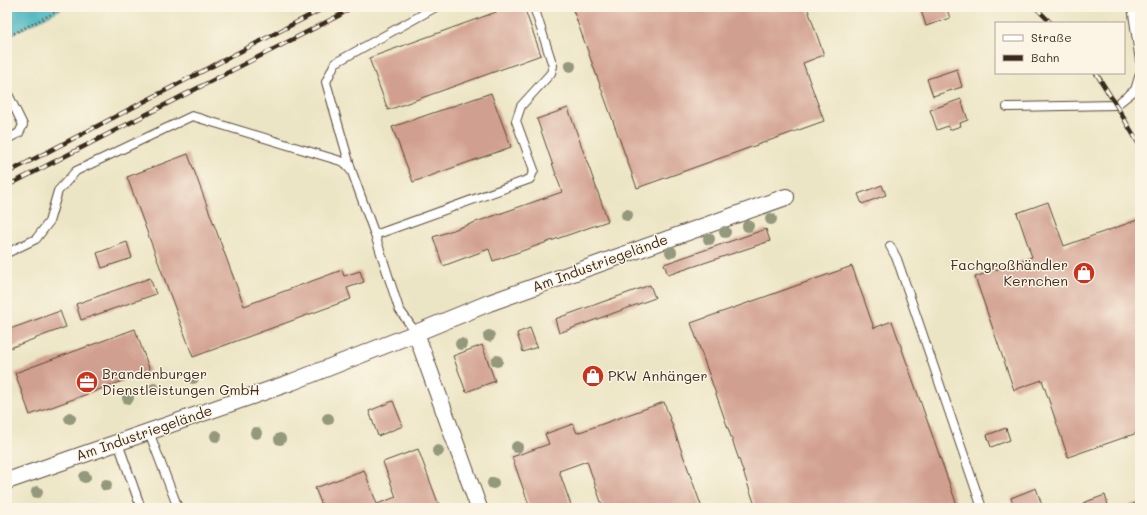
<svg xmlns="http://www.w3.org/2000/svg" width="1147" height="515" font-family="Mali,sans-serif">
<rect width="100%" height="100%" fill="#fcf5e5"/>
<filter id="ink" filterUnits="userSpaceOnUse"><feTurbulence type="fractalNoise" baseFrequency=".025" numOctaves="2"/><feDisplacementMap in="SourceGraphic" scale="8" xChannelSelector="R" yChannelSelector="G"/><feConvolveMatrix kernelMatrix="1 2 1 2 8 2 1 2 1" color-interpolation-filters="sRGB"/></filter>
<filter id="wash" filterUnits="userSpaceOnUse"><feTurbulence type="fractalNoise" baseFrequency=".012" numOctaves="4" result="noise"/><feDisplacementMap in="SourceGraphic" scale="16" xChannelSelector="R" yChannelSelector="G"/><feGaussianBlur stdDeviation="0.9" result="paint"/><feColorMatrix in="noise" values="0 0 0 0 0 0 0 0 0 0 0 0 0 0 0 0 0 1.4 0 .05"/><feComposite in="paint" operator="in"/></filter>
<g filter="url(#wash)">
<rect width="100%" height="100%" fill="#ece5c5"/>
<path fill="#46b5c0" stroke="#40706f" d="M7,7H65L7,37Z"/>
<g id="blocks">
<g fill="#d19f8f">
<path d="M510,7H524L541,55L388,110L369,58Z"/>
<path d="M572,7H807L824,55L803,63L824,121L637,188Z"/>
<path d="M920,7H946L950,18L926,26Z"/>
<path d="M957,69L962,87L933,96L927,79Z"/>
<path d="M491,93L511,147L413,182L392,127Z"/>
<path d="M961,99L968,120L960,123L961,126L949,130L948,126L937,130L930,110Z"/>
<path d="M568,108L608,221L493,261L489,249L443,266L433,237L562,192L537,119Z"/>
<path d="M188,154L244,306L342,270L344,276L360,271L364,282L347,288L351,299L193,357L127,177Z"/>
<path d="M882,185L886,195L862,204L858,194Z"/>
<path d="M1048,202L1064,246L1140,219V432L1068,457L1042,380L1014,390L975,277L1032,257L1017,213Z"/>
<path d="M766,229L770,241L668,275L664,264Z"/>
<path d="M127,242L132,258L102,268L97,253Z"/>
<path d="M852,266L874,328L892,321L958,508H756L691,323Z"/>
<path d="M150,278L156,294L81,320L76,304Z"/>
<path d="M650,285L655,298L559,333L555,319Z"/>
<path d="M60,311L66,327L7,349V330Z"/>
<path d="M530,328L537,347L523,352L517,333Z"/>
<path d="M135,329L150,371L30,415L15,373Z"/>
<path d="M482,345L495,381L466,392L453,356Z"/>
<path d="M393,401L403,426L378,436L369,411Z"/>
<path d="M664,402L702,508H603L587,461L559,471L572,508H530L512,457L549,444L545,434L573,424L577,433Z"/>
<path d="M1006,428L1010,440L991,447L987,435Z"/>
<path d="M418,449L440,508H323L315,488L364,470L377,504L396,497L383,462Z"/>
<path d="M1036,488L1043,508H1014L1011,498Z"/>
<path d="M1105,495L1109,508H1085L1083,503Z"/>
<path d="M1140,502V508H1122Z"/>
</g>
</g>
</g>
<g filter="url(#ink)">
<use href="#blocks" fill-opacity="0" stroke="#564637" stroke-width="1"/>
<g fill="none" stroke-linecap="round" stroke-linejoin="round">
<g stroke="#564637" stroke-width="10">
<g id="lane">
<path d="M1132,7L1140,61"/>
<path d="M7,92L23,125L19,133L7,139"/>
<path d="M1007,107L1116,105L1135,90L1140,74"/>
<path d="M351,169L326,82L335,63L436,7"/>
<path d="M375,235L530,179L534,170L516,121L521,106L551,73L553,66L534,7"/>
<path d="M890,246L897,259L982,508"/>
<path d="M7,253L36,239L49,222L58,191L76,171L192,116L344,162L352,172L375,235L399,309L416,333"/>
<path d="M149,432L178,508"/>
<path d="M118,443L141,508"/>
</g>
</g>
<g stroke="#564637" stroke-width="18">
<g id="street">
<path d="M416,333L489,303L786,197"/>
<path d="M7,481L292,382L416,333L479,508"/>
</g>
</g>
<path stroke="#564637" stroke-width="2.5" stroke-dasharray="1 3" stroke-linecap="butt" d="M7,37L65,7"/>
<use href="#lane" stroke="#fff" stroke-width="8"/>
<use href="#street" stroke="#fff" stroke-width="16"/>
<g stroke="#3b2a1e" stroke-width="4.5">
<g id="rail">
<path d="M1035,7L1051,23"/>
<path d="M1096,73L1116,105L1140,146"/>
<path d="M7,173L326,7"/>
<path d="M7,186L340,15L352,7"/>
</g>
</g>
<use href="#rail" stroke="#fcf5e5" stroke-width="3" stroke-dasharray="9" stroke-linecap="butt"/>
</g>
<g fill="#94987b">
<circle cx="570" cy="66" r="6"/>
<circle cx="627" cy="215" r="6"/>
<circle cx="771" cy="219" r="6"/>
<circle cx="748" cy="226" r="6"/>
<circle cx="725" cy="232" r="6"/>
<circle cx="709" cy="239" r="6"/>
<circle cx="671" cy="252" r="6"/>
<circle cx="489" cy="336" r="6"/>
<circle cx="461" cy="344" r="6"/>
<circle cx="497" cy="361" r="6"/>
<circle cx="193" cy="378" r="6"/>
<circle cx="154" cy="389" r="6"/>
<circle cx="128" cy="398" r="6"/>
<circle cx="70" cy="418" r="6"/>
<circle cx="328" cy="419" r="6"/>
<circle cx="256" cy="433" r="6"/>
<circle cx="216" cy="436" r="6"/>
<circle cx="280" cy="439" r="6"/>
<circle cx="517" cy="447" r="6"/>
<circle cx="438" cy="451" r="6"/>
<circle cx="85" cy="477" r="6"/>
<circle cx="493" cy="483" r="6"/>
<circle cx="106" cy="485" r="6"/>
<circle cx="37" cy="492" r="6"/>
</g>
</g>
<defs>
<g id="shop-disc" transform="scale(1.15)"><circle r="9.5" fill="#c8321e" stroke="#fcf5e5"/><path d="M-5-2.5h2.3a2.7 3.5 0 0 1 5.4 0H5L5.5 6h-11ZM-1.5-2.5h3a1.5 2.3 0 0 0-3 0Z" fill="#fff"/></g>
<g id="office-disc" transform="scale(1.15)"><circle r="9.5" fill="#c8321e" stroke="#fcf5e5"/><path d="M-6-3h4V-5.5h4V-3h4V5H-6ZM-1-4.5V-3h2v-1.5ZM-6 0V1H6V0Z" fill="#fff"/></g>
</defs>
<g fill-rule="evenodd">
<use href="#shop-disc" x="1084" y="273"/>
<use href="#shop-disc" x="593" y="376"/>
<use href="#office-disc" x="87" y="382"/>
</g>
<g text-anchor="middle" stroke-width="3" stroke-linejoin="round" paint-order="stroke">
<g font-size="14" fill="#3b2a1e" stroke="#fcf5e5">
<text transform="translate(600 263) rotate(-20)" y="5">Am Industriegelände</text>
<text transform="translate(144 433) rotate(-19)" y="5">Am Industriegelände</text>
</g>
<g font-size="14" fill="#3b2a1e" stroke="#fcf5e5" text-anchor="start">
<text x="1068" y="270" text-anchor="end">Fachgroßhändler<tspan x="1068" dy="16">Kernchen</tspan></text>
<text x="102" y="379">Brandenburger<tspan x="102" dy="16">Dienstleistungen GmbH</tspan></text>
<text x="608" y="381">PKW Anhänger</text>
</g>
</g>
<rect width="1147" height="515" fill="none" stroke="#fcf5e5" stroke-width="24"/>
<rect x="995" y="22" width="130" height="52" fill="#fcf5e5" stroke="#afa495"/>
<rect x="1003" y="35" width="20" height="6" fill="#ffffff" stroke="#afa495"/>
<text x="1031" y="42" font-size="12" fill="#3b2a1e">Straße</text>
<rect x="1003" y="55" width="20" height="6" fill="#3b2a1e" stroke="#afa495"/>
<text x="1031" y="62" font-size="12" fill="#3b2a1e">Bahn</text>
</svg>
